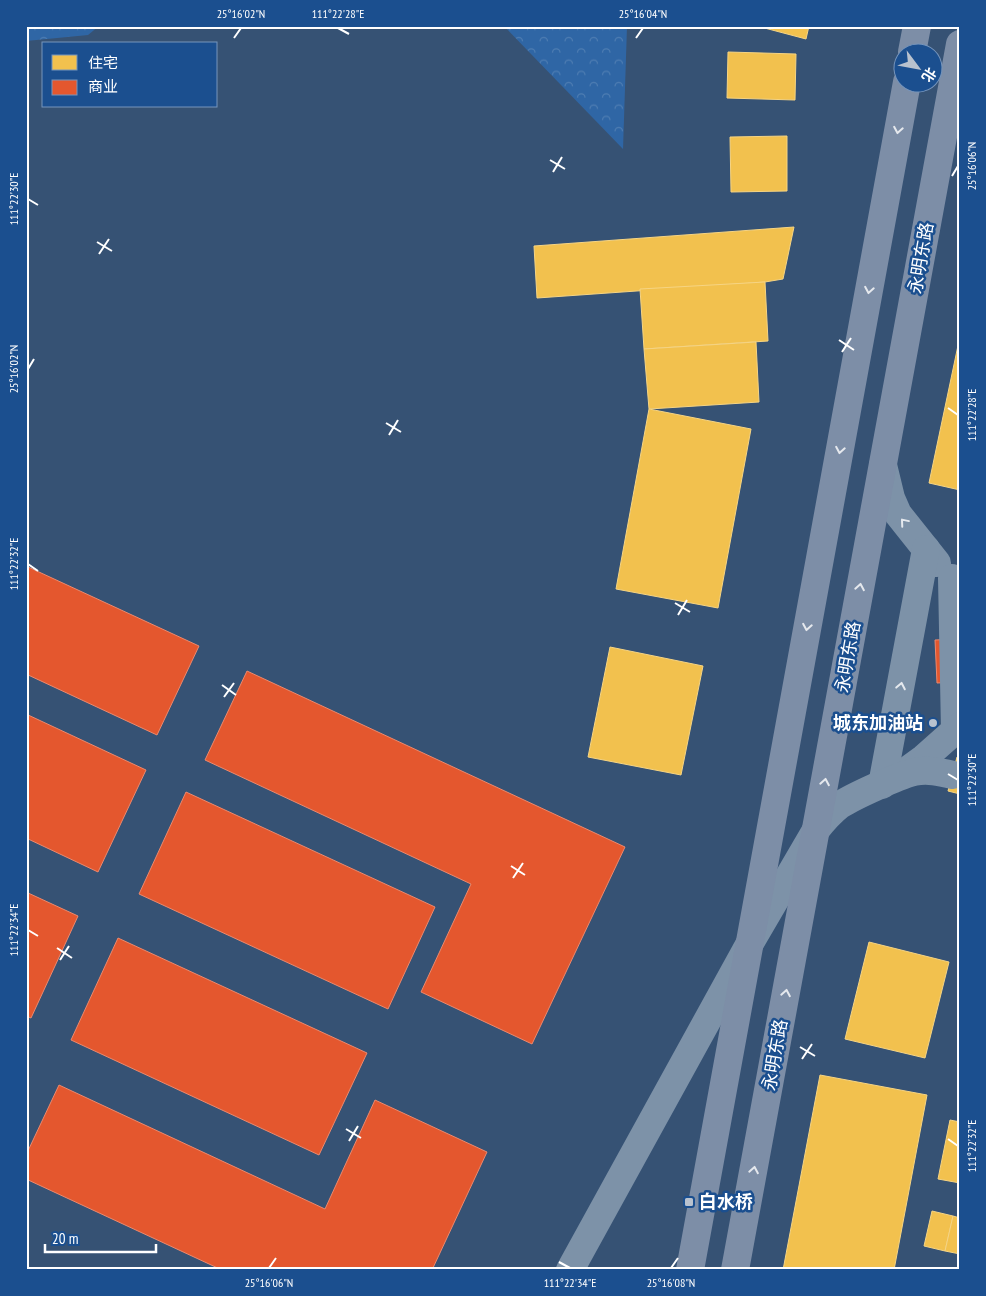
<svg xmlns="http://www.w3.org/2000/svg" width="986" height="1296" font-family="'PT Sans Narrow','Noto Sans SC',sans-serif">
<defs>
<pattern id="forest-crowns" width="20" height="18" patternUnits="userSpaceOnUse" patternTransform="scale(1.25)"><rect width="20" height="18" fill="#2f66a5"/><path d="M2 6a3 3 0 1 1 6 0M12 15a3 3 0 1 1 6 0" fill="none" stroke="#4e7db2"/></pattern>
</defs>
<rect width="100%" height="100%" fill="#365274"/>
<g fill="url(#forest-crowns)">
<path d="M26,26H99L88,35L26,41Z"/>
<path d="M504,26H627L623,149Z"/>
</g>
<g fill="#f2c14e" stroke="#f6d483">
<path d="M757,26H809L806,39Z"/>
<path d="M728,52L796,54L795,100L727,98Z"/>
<path d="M787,136V191L731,192L730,137Z"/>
<path d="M794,227L783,279L765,282L537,298L534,246Z"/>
<path d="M765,282L768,341L644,349L640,289Z"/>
<path d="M960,336V490L929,483Z"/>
<path d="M756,342L759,402L649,409L644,349Z"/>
<path d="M649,409L751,429L718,608L616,589Z"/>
<path d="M610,647L703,666L681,775L588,757Z"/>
<path d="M957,757H960V794L948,791Z"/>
<path d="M869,942L949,962L925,1058L845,1039Z"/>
<path d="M820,1075L927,1095L894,1270H783Z"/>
<path d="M950,1120L960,1122V1183L938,1179Z"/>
<path d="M932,1211L953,1216L945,1251L924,1246Z"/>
<path d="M953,1216L960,1218V1254L945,1251Z"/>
</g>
<g fill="#e4572e" stroke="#ec896d">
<path d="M26,566L199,646L157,735L26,674Z"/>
<path d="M960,639V682L937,683L935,640Z"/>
<path d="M247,671L625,847L532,1044L421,992L471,884L205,760Z"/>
<path d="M26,714L146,770L98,872L26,838Z"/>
<path d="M186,792L435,907L388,1009L139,894Z"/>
<path d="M26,892L78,916L31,1018L26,1016Z"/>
<path d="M118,938L367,1053L319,1155L71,1040Z"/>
<path d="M59,1085L325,1209L375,1100L487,1152L432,1270H222L26,1179V1155Z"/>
</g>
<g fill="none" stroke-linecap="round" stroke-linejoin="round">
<g stroke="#7d92a8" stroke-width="28">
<path d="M883,465L891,498L898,514L937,563"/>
<path d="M952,578L955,731"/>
<path d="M902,774L924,758L960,726"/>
<path d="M882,785L926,549"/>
<path d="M570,1270L750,943L816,830C823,821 831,812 840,805C854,796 898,776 914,772C927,769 940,772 953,775"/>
</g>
<g stroke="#7d8ea7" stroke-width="28">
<path d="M912,52L917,26"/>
<path d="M690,1270L907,82"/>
<path d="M735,1270L960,44"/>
</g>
</g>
<defs><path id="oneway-chevron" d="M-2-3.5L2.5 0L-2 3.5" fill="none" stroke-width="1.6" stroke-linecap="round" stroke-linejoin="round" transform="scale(1.25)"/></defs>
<g stroke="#e5e8ed">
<use href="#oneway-chevron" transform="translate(898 130) rotate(100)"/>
<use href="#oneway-chevron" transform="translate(869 290) rotate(100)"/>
<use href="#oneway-chevron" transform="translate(840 450) rotate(100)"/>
<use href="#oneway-chevron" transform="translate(860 587) rotate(-80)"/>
<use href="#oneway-chevron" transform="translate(807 627) rotate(100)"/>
<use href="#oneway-chevron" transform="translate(825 782) rotate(-80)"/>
<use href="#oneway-chevron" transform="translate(786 993) rotate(-80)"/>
<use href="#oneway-chevron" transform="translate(754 1170) rotate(-80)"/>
</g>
<g stroke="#e5e9ee">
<use href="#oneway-chevron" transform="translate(904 522) rotate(-130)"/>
<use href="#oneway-chevron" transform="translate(901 686) rotate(-79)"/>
</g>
<path fill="none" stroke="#fff" stroke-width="2" d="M338,28L349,34M234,38L241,28M636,38L643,28M550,160L565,169M553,172L562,157M952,176L958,166M28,199L38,205M97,242L112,251M99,254L109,239M839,340L854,350M842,352L851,338M28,369L34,359M948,408L958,415M386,423L401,432M389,435L398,420M28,564L38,571M675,603L690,612M678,615L687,600M222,685L236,695M224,697L234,683M948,774L958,780M511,866L525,875M513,878L523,863M28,930L38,936M57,948L72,958M60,960L69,946M800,1047L815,1056M802,1059L812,1044M346,1129L361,1138M948,1139L958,1146M349,1141L358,1126M559,1262L570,1268M269,1268L276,1258M671,1268L678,1258"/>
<g fill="#b9c2ce" stroke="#1b4f8f" stroke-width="2">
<circle cx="933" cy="723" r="5"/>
<rect x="684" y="1197" width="10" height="10" rx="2.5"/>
</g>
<g text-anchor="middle" stroke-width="5" stroke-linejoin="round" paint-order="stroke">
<g font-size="18" fill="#fff" stroke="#1b4f8f">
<text transform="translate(921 258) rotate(-80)" y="6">永明东路</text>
<text transform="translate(848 657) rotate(-80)" y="6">永明东路</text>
<text transform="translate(775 1055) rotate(-80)" y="6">永明东路</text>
</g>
<g font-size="18" font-weight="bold" fill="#fff" stroke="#1b4f8f" text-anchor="end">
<text x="923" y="729">城东加油站</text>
<text x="699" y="1208" text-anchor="start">白水桥</text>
</g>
</g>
<rect width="986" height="1296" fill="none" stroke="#1b4f8f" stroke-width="55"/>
<rect x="42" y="42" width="175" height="65" fill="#1b4f8f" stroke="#7695bc"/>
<rect x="52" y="55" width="25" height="15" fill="#f2c14e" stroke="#7695bc"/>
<text x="88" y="68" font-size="15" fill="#ffffff">住宅</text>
<rect x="52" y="80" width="25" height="15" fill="#e4572e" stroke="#7695bc"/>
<text x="88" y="92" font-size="15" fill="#ffffff">商业</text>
<g transform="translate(918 68) rotate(122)"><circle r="24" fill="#1b4f8f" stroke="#7695bc"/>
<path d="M0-4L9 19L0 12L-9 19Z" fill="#b9c2ce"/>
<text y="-8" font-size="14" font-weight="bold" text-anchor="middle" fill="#ffffff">北</text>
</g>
<path d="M45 1244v8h111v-8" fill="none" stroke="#ffffff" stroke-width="2.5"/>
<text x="52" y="1244" font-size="15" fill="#ffffff" stroke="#1b4f8f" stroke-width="4" paint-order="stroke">20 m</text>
<rect x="28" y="28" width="930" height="1240" fill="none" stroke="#fff" stroke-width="2"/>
<g font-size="12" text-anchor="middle" fill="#fff">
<text x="241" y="18">25°16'02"N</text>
<text x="338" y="18">111°22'28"E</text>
<text x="643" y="18">25°16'04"N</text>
<text transform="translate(972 166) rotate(-90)" y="4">25°16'06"N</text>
<text transform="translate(14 199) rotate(-90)" y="4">111°22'30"E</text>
<text transform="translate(14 369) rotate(-90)" y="4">25°16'02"N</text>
<text transform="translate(972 415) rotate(-90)" y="4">111°22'28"E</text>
<text transform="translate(14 564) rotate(-90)" y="4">111°22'32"E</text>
<text transform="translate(972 780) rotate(-90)" y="4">111°22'30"E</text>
<text transform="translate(14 930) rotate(-90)" y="4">111°22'34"E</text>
<text transform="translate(972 1146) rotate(-90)" y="4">111°22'32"E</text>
<text x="269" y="1287">25°16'06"N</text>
<text x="570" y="1287">111°22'34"E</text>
<text x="671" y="1287">25°16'08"N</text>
</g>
</svg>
